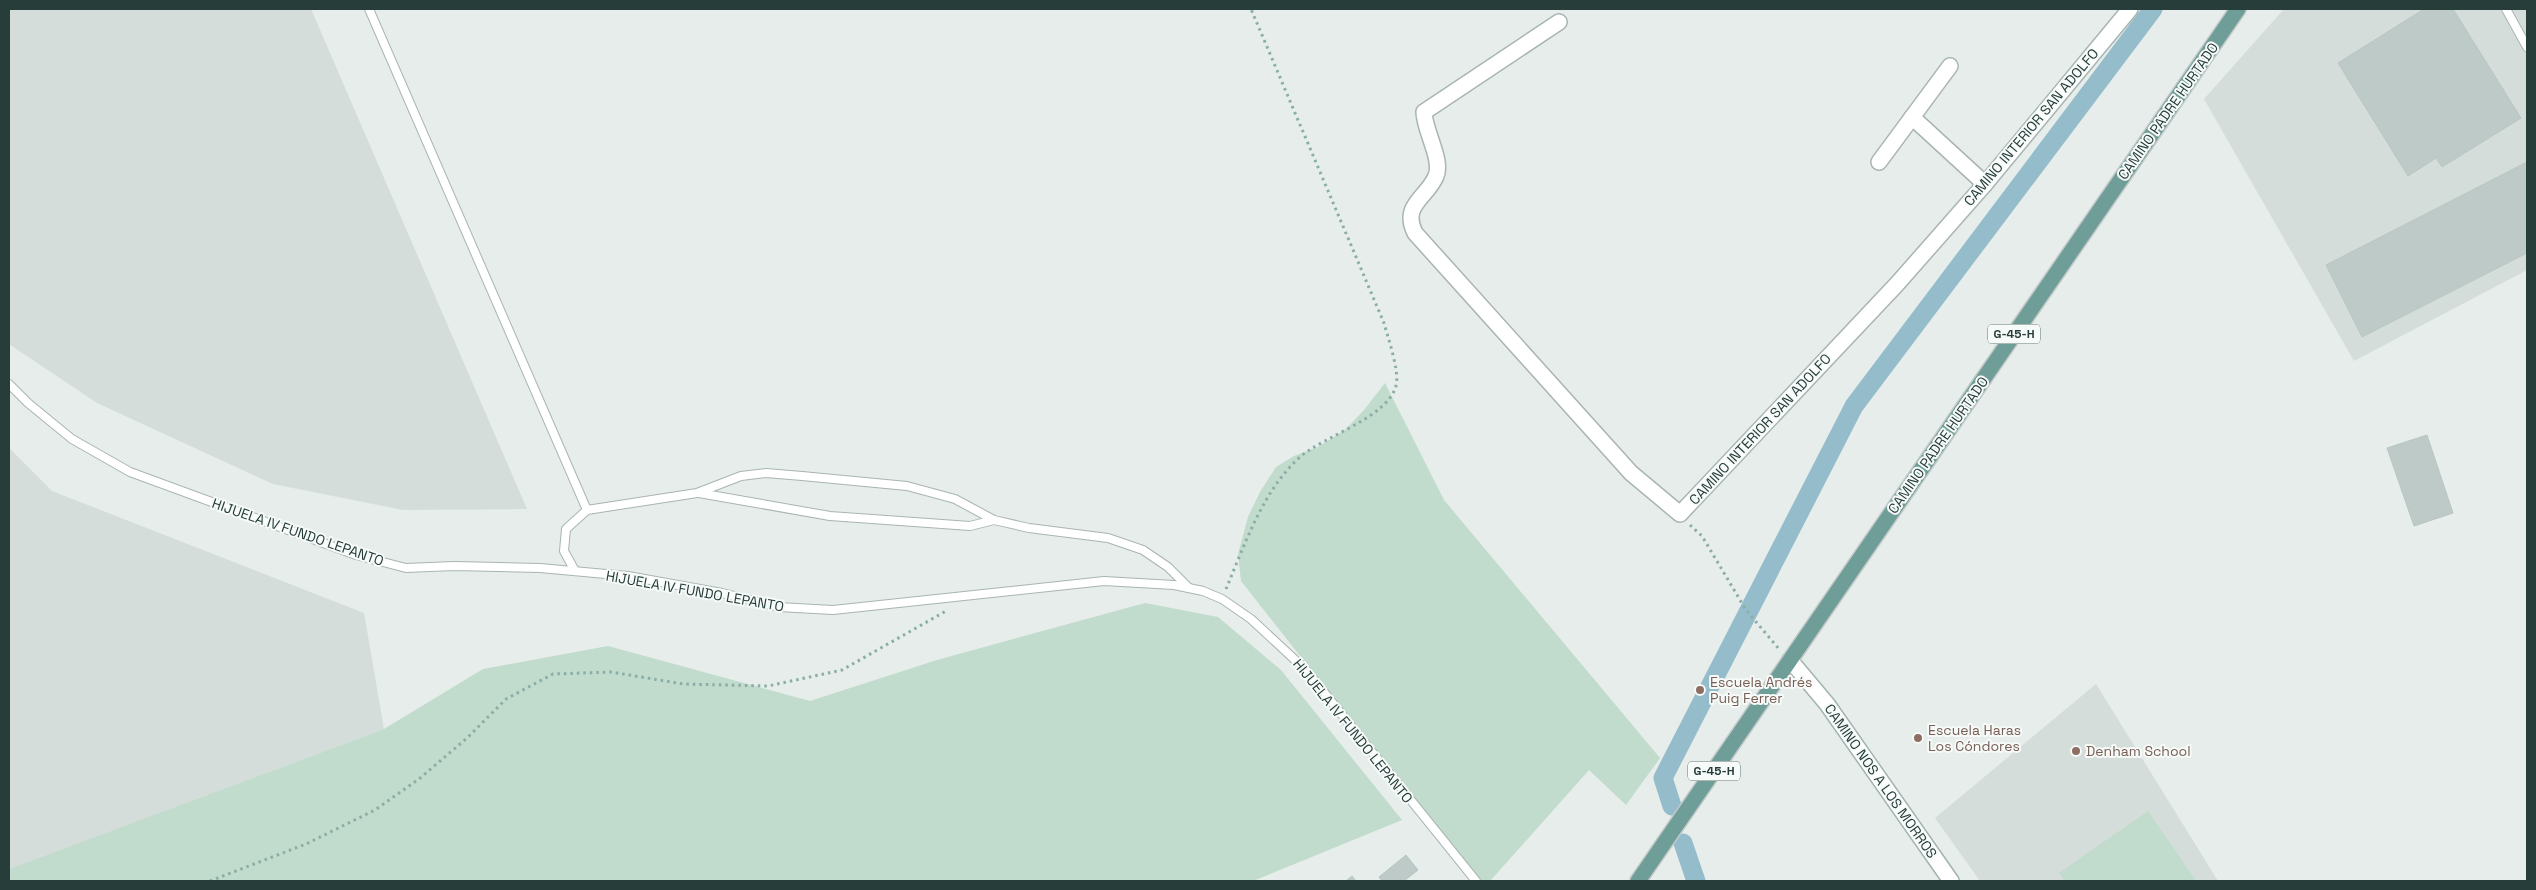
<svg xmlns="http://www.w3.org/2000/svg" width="2536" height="890" font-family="'Space Grotesk',sans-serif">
<rect width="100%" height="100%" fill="#e6edeb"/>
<g fill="#d4ddda">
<path d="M9,9H311L527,509L403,510L273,484L97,403L9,344Z"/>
<path d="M2284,9H2527V270L2354,361L2204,99Z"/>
<path d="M9,448L52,491L364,613L384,729L9,869Z"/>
<path d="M2096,684L2218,881H1980L1935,818Z"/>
</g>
<g fill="#c1dbcc">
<path d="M1385,383L1444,500L1660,758L1626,805L1589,770L1490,881H1477L1241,581L1238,554L1248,517L1260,492L1276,467L1294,456L1318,447L1345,430L1364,410Z"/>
<path d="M1145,603L1218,617L1281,670L1402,820L1253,881H9V869L384,729L483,669L608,646L810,701L937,660Z"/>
<path d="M2148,811L2196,881H2065L2059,873Z"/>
</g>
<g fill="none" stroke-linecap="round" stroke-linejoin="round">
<g stroke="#94bccb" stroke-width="19">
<path d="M1672,806L1663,778L1854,406L2153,9"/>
<path d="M1683,843L1696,881"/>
</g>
</g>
<g fill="#becac7" stroke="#b8c6c2">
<path d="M2424,9H2453L2521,118L2442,167L2436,158L2408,176L2338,63Z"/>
<path d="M2527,162V253L2362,337L2326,265Z"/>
<path d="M2427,435L2453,513L2414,526L2387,448Z"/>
<path d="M1406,855L1418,870L1404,881H1382L1379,877Z"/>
<path d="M1352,876L1356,881H1346Z"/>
</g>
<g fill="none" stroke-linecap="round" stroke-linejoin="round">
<g stroke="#a9b5b2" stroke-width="10">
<g id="service">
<path d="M369,9L587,510"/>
<path d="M2506,9L2527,47"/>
<path d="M9,384L28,403L72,439L130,472L356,555L406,568L454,566L540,568L628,576L722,593L778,607L833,610L1104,581L1174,585L1203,591L1222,599L1251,619L1306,670L1476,881"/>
<path d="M699,493L830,516L970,526L994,520"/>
<path d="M575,571L564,551L566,529L587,510L697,493L741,476L766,473L802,476L907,486L955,499L994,520L1029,528L1108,538L1143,550L1168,567L1189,588"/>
</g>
</g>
<g stroke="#a9b5b2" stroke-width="18">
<g id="minor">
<path d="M1559,22L1424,112C1424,130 1443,160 1436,176C1427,198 1401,205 1415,233L1631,473L1680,514L1897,284L1985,184L2130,9"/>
<path d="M1912,117L1985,184"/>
<path d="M1879,162L1950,66"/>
</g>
</g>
<g stroke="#a2b4b0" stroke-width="18">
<path id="secondary" d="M1790,660L1827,704L1951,881"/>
</g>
<g stroke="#c2c9c8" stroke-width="18">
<path id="primary" d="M1638,881L2238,9"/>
</g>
<g stroke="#8aada6" stroke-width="3" stroke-dasharray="2.5 4" stroke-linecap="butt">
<path d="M1690,525L1702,536L1746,610L1779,649"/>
<path d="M1226,589C1245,544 1263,490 1300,457C1324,436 1387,418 1396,386C1400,372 1388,338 1384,323L1251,9"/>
<path d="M210,881L306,844L375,810L419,779L467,738L506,699L553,674L611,672L683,684L768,686L842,670L946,611"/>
</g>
<use href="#service" stroke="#fff" stroke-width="8"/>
<use href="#minor" stroke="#fff" stroke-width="15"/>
<use href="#secondary" stroke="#fff" stroke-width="15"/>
<use href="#primary" stroke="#6f9d97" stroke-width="15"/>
</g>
<g fill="#8d6e63" stroke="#f6faf8" stroke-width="2">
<circle cx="1700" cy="690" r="5"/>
<circle cx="1918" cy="738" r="5"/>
<circle cx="2076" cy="751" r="5"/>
</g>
<g text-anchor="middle" stroke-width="4" stroke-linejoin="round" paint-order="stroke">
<g fill="#f6faf8" stroke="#647673" stroke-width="1">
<rect x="1988" y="324.5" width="52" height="19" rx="4"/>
<rect x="1688" y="761.5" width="52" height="19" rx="4"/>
</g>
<g font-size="12" font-weight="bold" fill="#263d3a">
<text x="2014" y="338">G-45-H</text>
<text x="1714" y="775">G-45-H</text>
</g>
<g font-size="14" fill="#263d3a" stroke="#f6faf8">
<text transform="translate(2168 111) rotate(-55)" y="5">CAMINO PADRE HURTADO</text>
<text transform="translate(2031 127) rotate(-50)" y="5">CAMINO INTERIOR SAN ADOLFO</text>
<text transform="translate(1760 429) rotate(-47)" y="5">CAMINO INTERIOR SAN ADOLFO</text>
<text transform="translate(1938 445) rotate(-55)" y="5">CAMINO PADRE HURTADO</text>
<text transform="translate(298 532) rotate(19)" y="5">HIJUELA IV FUNDO LEPANTO</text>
<text transform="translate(695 591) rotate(10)" y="5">HIJUELA IV FUNDO LEPANTO</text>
<text transform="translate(1353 731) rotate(51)" y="5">HIJUELA IV FUNDO LEPANTO</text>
<text transform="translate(1881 781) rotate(55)" y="5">CAMINO NOS A LOS MORROS</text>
</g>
<g font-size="14" fill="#785e54" stroke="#f6faf8" text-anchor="start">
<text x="1710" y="687">Escuela Andrés<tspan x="1710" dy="16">Puig Ferrer</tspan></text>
<text x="1928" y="735">Escuela Haras<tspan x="1928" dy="16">Los Cóndores</tspan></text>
<text x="2086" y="756">Denham School</text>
</g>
</g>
<rect width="2536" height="890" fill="none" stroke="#263d3a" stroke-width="20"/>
</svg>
